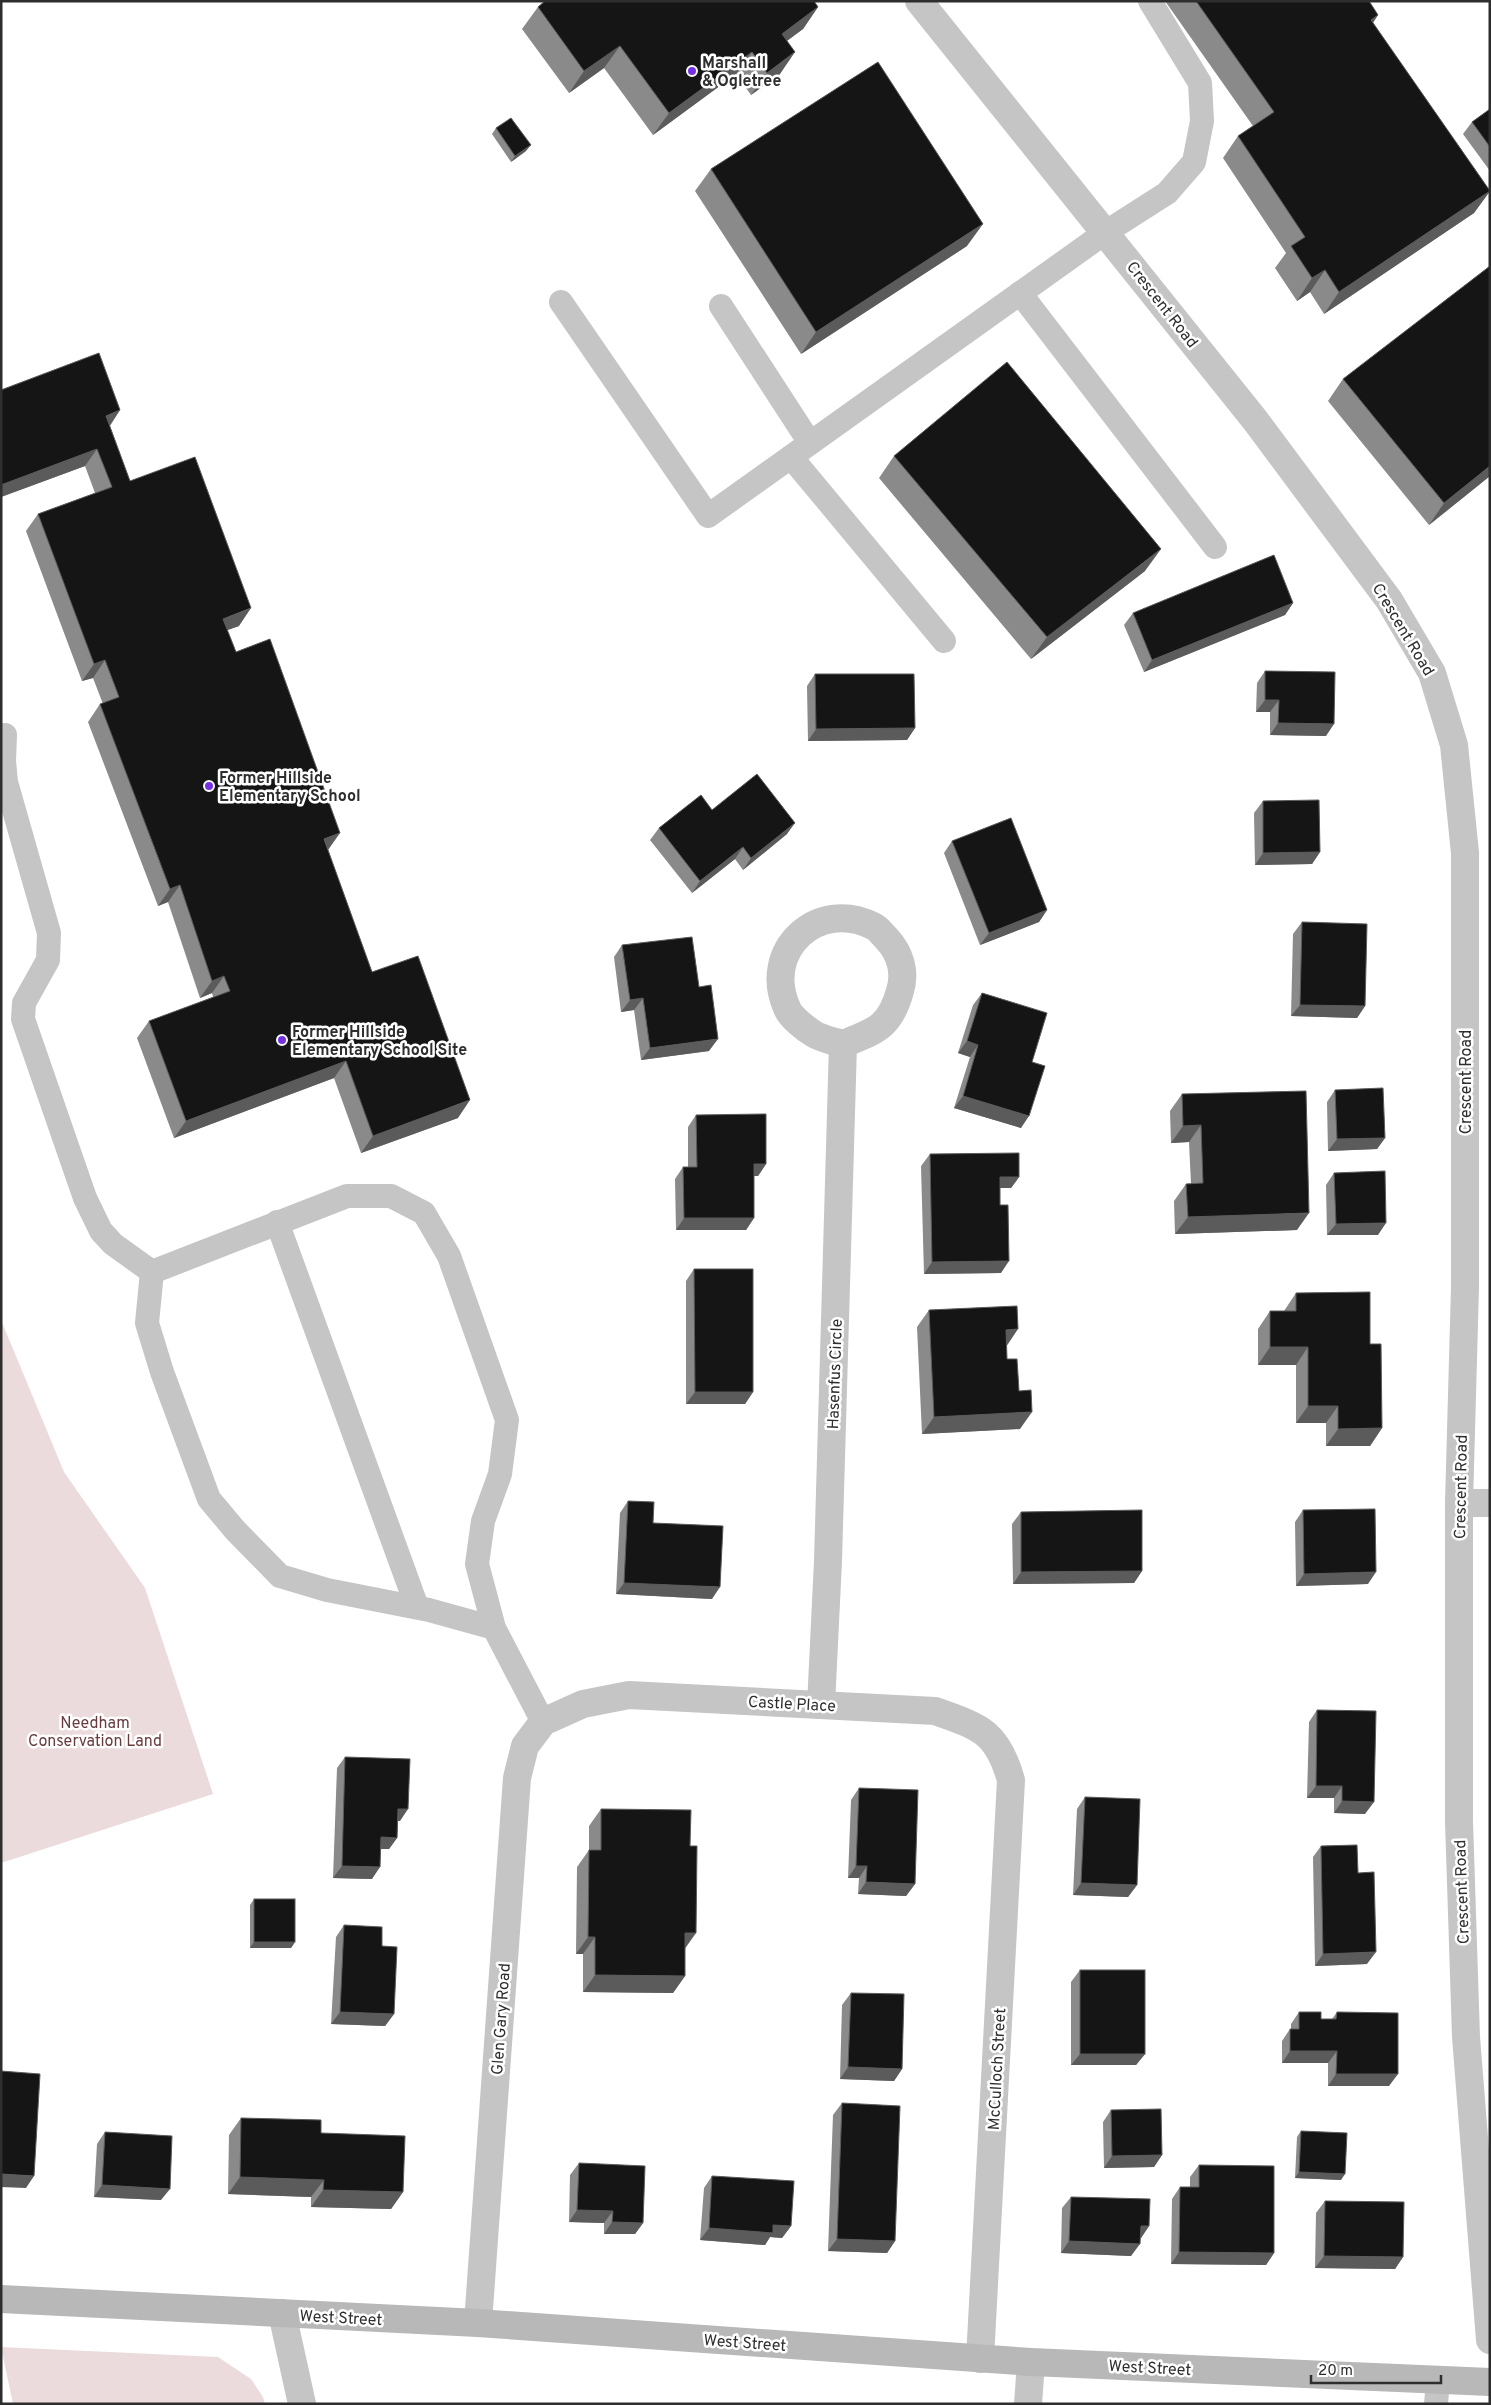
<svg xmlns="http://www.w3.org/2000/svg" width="1491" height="2405" font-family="Overpass,sans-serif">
<rect width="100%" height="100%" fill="#fff"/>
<g fill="#ebdbdc">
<path d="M1,1320L64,1472L145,1588L213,1794L1,1863Z"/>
<path d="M1,2347L218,2357L251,2379L263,2397L265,2404H13Z"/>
</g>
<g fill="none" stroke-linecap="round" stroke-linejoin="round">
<g stroke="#c5c5c5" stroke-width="24">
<path d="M1020,293L1215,547"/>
<path d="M561,302L708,516L1106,232L1167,193L1194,162L1202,121L1200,83L1150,1"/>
<path d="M721,306L810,443"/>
<path d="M791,457L944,641"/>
<path d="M5,735L4,761L6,782L49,933L48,960L24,1003L23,1019L85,1198L101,1231L113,1244L152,1272"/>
<path d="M277,1222L417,1607"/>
<path d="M494,1628L429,1610L327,1590L280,1576L235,1530L209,1499L162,1372L147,1323L152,1272L347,1196H391L424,1213L449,1256L507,1420L500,1474L483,1521L477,1564L494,1628L543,1722"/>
<path d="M1436,2404L1438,2380"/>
</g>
<g stroke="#c5c5c5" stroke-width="28">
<path d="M919,1L1255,420L1389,600L1432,673L1454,745L1465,853V1287L1459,1503V1821L1466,2037L1490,2340"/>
<path d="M1459,1503H1490"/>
<path d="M821,1705L828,1561L843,1044C834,1041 822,1039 814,1034C806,1029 790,1017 787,1008C761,950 818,898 873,926C878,928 883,935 887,939C900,953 906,972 900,991C890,1027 876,1031 843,1044"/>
<path d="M282,2313L302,2404"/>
<path d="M478,2323L517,1778L525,1746L543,1722L583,1704L629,1695L935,1711C980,1727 997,1731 1011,1780L980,2359"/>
<path d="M1028,2404L1031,2362"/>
</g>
<path stroke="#b8b8b8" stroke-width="28" d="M1,2299L478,2323L1031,2362L1490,2382"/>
</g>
<g fill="#8a8a8a">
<path d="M1165,1H1369L1378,15L1373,23L1490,191L1474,213L1324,314L1310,292L1297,301L1275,268L1286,253L1223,158L1238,136L1253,126Z"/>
<path d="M538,7H818L803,29L787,41L780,74L751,95L736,74L653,135L604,68L569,93L522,29Z"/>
<path d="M1490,109V171L1463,134L1472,122Z"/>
<path d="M496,128L526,151L511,162L492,134Z"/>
<path d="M711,169L967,246L801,354L695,191Z"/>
<path d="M1343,379L1490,476L1429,525L1328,401Z"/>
<path d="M1,390L120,410L110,426L130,481L239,626L227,630L236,652L328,850L372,972L458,1118L361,1153L334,1078L174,1138L137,1038L149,1021L213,997L212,993L200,998L168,902L158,906L88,722L100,704H103L93,678L82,681L26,531L38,514L95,493L85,466L1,497Z"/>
<path d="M894,456L1145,571L1031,659L879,478Z"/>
<path d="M1293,603L1285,615L1144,672L1124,625L1133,613Z"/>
<path d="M1265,671L1326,736L1270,735V712H1256L1257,683Z"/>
<path d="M815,674L915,728L907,740L808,741L807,686Z"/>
<path d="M1263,801L1320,852L1312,864L1255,865L1254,813Z"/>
<path d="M712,810L787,834L743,870L735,859L692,893L650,840L659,828Z"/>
<path d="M952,841L1047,910L1039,922L980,945L944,853Z"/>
<path d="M1302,922L1365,1006L1357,1018L1291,1016L1293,934Z"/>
<path d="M622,945L699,987L709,1051L641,1060L634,1010L621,1012L614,957Z"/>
<path d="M982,993L1032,1062L1021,1128L954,1108L970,1057L958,1053L973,1005Z"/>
<path d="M1335,1090L1385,1138L1377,1149L1328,1151L1327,1102Z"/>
<path d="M1182,1094L1297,1230L1175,1234L1174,1201L1186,1184H1191L1189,1142L1171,1143L1170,1111Z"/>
<path d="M696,1115L766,1164L758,1176H754V1218L746,1230H676L675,1179L683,1167H688V1127Z"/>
<path d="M930,1154L1019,1177L1011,1188H1000L1001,1273L924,1274L921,1166Z"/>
<path d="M1334,1173L1378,1235H1327L1326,1185Z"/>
<path d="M694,1269L753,1392L745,1404H686V1281Z"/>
<path d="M1296,1293L1370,1344L1382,1428L1370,1446H1326V1423H1296V1365H1258V1329L1270,1311H1284Z"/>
<path d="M929,1310L1006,1346L1007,1359L1020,1429L922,1434L917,1327Z"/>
<path d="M628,1501L653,1523L712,1599L616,1594L620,1513Z"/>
<path d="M1303,1510L1368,1584L1296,1586L1295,1522Z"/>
<path d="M1021,1512L1142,1571L1134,1583L1013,1584L1012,1524Z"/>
<path d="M1317,1710L1365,1814L1334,1813V1798H1307L1309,1722Z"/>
<path d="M345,1757L400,1821H398L397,1838L389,1849H381L372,1879L333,1878L337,1768Z"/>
<path d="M859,1788L915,1884L906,1896L858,1894L859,1878H848L851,1800Z"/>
<path d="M1085,1797L1137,1885L1128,1897L1073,1895L1077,1809Z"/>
<path d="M601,1809L685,1949V1976L673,1993L583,1992V1954H576L577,1867L589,1850V1826Z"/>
<path d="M1321,1846L1358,1873L1367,1964L1315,1966L1313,1857Z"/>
<path d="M254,1899L295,1942L291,1948H250V1905Z"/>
<path d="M344,1925L382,1946L394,2014L385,2026L331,2024L336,1937Z"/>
<path d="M1080,1970L1145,2054L1136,2065H1071V1982Z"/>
<path d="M851,1993L902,2069L894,2081L840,2079L842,2005Z"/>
<path d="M1299,2012L1321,2019H1332L1337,2012L1389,2086H1328V2063H1282V2041L1290,2029H1291V2024Z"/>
<path d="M842,2103L895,2241L887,2253L828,2251L833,2115Z"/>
<path d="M1111,2110L1162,2155L1154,2167L1104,2168L1103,2122Z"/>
<path d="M241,2118L321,2133L403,2192L391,2209L311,2207V2197L228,2194L229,2135Z"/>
<path d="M1301,2131L1341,2180L1295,2178L1297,2137Z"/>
<path d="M105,2132L161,2200L94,2197L97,2144Z"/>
<path d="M579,2163L643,2223L635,2234H604V2223L569,2222L570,2175Z"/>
<path d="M1199,2165L1274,2253L1266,2265L1171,2264L1172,2199L1180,2187H1190V2177Z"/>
<path d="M712,2176L791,2226L782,2238L770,2237L765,2245L700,2240L704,2188Z"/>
<path d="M1071,2197L1149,2226L1141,2238H1140L1131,2256L1061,2253L1062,2208Z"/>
<path d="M1325,2201L1403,2257L1395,2269L1315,2268L1316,2213Z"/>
</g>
<g fill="#5b5b5b">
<path d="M818,7L803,29L766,56L782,34Z"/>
<path d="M1378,15L1363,37L1371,20Z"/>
<path d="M620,46L604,68L569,93L584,71Z"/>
<path d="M752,52L736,74L653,135L669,113Z"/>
<path d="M795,52L780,74L751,95L767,73Z"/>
<path d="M531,145L526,151L511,162L515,156Z"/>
<path d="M1490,191L1474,213L1324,314L1339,292Z"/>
<path d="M983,224L967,246L801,354L816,332Z"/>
<path d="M1325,270L1310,292L1297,301L1312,278Z"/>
<path d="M120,410L108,428L106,416Z"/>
<path d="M97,449L85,466L1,497V485Z"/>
<path d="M1490,466V476L1429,525L1444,503Z"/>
<path d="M1161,549L1145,571L1031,659L1047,637Z"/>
<path d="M1293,603L1285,615L1144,672L1152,660Z"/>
<path d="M251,608L239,626L211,636L223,619Z"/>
<path d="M105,660L93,678L82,681L94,664Z"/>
<path d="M1265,700H1279L1270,712H1256Z"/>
<path d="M1278,723L1334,724L1326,736L1270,735Z"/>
<path d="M915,728L907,740L808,741L816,729Z"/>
<path d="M795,823L787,834L743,870L751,858Z"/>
<path d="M340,833L328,850L324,839Z"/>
<path d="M743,847L735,859L692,893L700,881Z"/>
<path d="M1320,852L1312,864L1255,865L1263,853Z"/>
<path d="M180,885L168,902L158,906L170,889Z"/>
<path d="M1047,910L1039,922L980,945L989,933Z"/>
<path d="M224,976L212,993L200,998L212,981Z"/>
<path d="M643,998L634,1010L621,1012L630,1000Z"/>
<path d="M1300,1005L1365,1006L1357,1018L1291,1016Z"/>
<path d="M718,1039L709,1051L641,1060L650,1048Z"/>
<path d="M967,1041L978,1045L970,1057L958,1053Z"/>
<path d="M346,1061L334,1078L174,1138L186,1121Z"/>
<path d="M963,1096L1029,1116L1021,1128L954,1108Z"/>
<path d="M470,1100L458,1118L361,1153L373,1136Z"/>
<path d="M1201,1125L1189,1142L1171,1143L1183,1126Z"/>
<path d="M1385,1138L1377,1149L1328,1151L1337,1139Z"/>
<path d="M754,1164H766L758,1176H745Z"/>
<path d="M1000,1177H1019L1011,1188H991Z"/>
<path d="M1309,1213L1297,1230L1175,1234L1188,1217Z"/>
<path d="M684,1218H754L746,1230H676Z"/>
<path d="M1386,1223L1378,1235H1327L1336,1224Z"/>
<path d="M1009,1261L1001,1273L924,1274L932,1262Z"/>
<path d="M1018,1329L1006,1347V1330Z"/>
<path d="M1270,1347H1308L1296,1365H1258Z"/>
<path d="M695,1392H753L745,1404H686Z"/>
<path d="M1308,1406H1338L1326,1423H1296Z"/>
<path d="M1032,1412L1020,1429L922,1434L934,1417Z"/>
<path d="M1382,1428L1370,1446H1326L1338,1429Z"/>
<path d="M1142,1571L1134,1583L1013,1584L1021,1572Z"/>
<path d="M1376,1572L1368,1584L1296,1586L1304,1574Z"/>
<path d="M624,1583L720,1587L712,1599L616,1594Z"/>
<path d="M1316,1786H1342L1334,1798H1307Z"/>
<path d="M1342,1801L1374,1802L1365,1814L1334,1813Z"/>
<path d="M398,1809H408L400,1821H390Z"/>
<path d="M381,1837L397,1838L389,1849H373Z"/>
<path d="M342,1866L380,1867L372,1879L333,1878Z"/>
<path d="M856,1866H867L859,1878H848Z"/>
<path d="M866,1882L915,1884L906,1896L858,1894Z"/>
<path d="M1081,1883L1137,1885L1128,1897L1073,1895Z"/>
<path d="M685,1933H696L684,1950Z"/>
<path d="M588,1937H595L583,1954H576Z"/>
<path d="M254,1942H295L291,1948H250Z"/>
<path d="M1376,1952L1367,1964L1315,1966L1323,1954Z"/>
<path d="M595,1975L685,1976L673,1993L583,1992Z"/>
<path d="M340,2012L394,2014L385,2026L331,2024Z"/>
<path d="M1290,2051H1337L1328,2063H1282Z"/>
<path d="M1080,2054H1145L1136,2065H1071Z"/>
<path d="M848,2067L902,2069L894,2081L840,2079Z"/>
<path d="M1336,2074H1398L1389,2086H1328Z"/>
<path d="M1162,2155L1154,2167L1104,2168L1112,2156Z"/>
<path d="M1299,2172L1345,2174L1341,2180L1295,2178Z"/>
<path d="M1,2174L34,2176L26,2188L1,2187Z"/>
<path d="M240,2177L324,2180L311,2197L228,2194Z"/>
<path d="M102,2185L170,2189L161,2200L94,2197Z"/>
<path d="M323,2190L403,2192L391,2209L311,2207Z"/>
<path d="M577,2210L613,2211L604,2223L569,2222Z"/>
<path d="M612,2222L643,2223L635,2234H604Z"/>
<path d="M773,2225L791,2226L782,2238L770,2237L765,2245L700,2240L709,2228Z"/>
<path d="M1141,2226H1149L1141,2238H1133Z"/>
<path d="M837,2239L895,2241L887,2253L828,2251Z"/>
<path d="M1069,2241L1140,2244L1131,2256L1061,2253Z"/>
<path d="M1179,2252L1274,2253L1266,2265L1171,2264Z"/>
<path d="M1324,2256L1403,2257L1395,2269L1315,2268Z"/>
</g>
<g fill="#151515" stroke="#5b5b5b">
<path d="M545,1H814L818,7L782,34L795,52L767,73L752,52L669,113L620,46L584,71L538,7Z"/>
<path d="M1196,1H1369L1378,15L1371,20L1490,191L1339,292L1325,270L1312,278L1291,246L1305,237L1238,136L1274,112Z"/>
<path d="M878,62L983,224L816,332L711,169Z"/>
<path d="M1490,109V147L1472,122Z"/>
<path d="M511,118L531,145L515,156L496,128Z"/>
<path d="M1490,266V466L1444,503L1343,379Z"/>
<path d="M99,353L120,410L106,416L130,481L195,457L251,608L223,619L236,652L270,639L340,833L324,839L372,972L418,956L470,1100L373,1136L346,1061L186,1121L149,1021L230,991L224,976L212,981L180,885L170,889L100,704L119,697L105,660L94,664L38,514L112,487L97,449L1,485V390Z"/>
<path d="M1007,362L1161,549L1047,637L894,456Z"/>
<path d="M1274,555L1293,603L1152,660L1133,613Z"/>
<path d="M1265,671L1335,672L1334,724L1278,723L1279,700H1265Z"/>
<path d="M815,674H914L915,728L816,729Z"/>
<path d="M757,774L795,823L751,858L743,847L700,881L659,828L701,795L712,810Z"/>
<path d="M1319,800L1320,852L1263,853V801Z"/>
<path d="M1011,818L1047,910L989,933L952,841Z"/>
<path d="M1302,922L1367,924L1365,1006L1300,1005Z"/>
<path d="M692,937L699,987L711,985L718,1039L650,1048L643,998L630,1000L622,945Z"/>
<path d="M982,993L1047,1013L1032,1062L1045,1066L1029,1116L963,1096L978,1045L967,1041Z"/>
<path d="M1383,1088L1385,1138L1337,1139L1335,1090Z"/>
<path d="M1306,1091L1309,1213L1188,1217L1186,1184L1203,1183L1201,1125L1183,1126L1182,1094Z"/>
<path d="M766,1114V1164H754V1218H684L683,1167H697L696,1115Z"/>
<path d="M1019,1153V1177H1000V1205H1008L1009,1261L932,1262L930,1154Z"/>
<path d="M1385,1171L1386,1223L1336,1224L1334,1173Z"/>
<path d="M694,1269H753V1392H695Z"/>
<path d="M1370,1292V1344H1381L1382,1428L1338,1429V1406H1308V1347H1270V1311H1296V1293Z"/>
<path d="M1017,1306L1018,1329L1006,1330L1007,1359H1017L1019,1391L1031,1390L1032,1412L934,1417L929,1310Z"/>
<path d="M628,1501L654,1502L653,1523L723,1526L720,1587L624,1583Z"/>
<path d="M1375,1509L1376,1572L1304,1574L1303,1510Z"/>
<path d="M1142,1510V1571L1021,1572V1512Z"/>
<path d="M1317,1710L1376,1711L1374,1802L1342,1801V1786H1316Z"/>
<path d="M345,1757L410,1759L408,1809H398L397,1838L381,1837L380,1867L342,1866Z"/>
<path d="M859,1788L918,1790L915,1884L866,1882L867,1866H856Z"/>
<path d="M1085,1797L1140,1799L1137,1885L1081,1883Z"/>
<path d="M601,1809L691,1810L690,1846H697L696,1933H685V1976L595,1975V1937H588L589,1850H601Z"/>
<path d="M1357,1845L1358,1873L1374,1872L1376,1952L1323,1954L1321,1846Z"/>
<rect x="254" y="1899" width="41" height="43"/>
<path d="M344,1925L382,1927V1946L397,1947L394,2014L340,2012Z"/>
<rect x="1080" y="1970" width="65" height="84"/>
<path d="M851,1993L904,1994L902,2069L848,2067Z"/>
<path d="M1299,2012H1321V2019H1336L1337,2012L1398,2013V2074H1336L1337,2051H1290V2029H1299Z"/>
<path d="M1,2071L40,2074L34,2176L1,2174Z"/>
<path d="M842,2103L900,2106L895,2241L837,2239Z"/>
<path d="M1161,2109L1162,2155L1112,2156L1111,2110Z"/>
<path d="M241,2118L321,2120V2133L405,2136L403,2192L323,2190L324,2180L240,2177Z"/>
<path d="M1301,2131L1347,2133L1345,2174L1299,2172Z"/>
<path d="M105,2132L172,2136L170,2189L102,2185Z"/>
<path d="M579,2163L645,2166L643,2223L612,2222L613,2211L577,2210Z"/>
<path d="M1199,2165L1274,2166V2253L1179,2252L1180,2187H1199Z"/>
<path d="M712,2176L794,2181L791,2226L773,2225V2233L709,2228Z"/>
<path d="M1071,2197L1150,2199L1149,2226H1141L1140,2244L1069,2241Z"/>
<path d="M1325,2201L1404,2202L1403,2257L1324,2256Z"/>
</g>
<g fill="#7530e4" stroke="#fff" stroke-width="2">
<circle cx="692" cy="71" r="5"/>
<circle cx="209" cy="786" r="5"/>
<circle cx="282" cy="1040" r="5"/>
</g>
<g text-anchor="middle" stroke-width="5" stroke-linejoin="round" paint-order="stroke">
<g font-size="16" font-weight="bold" fill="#2e2e2e" stroke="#fff" text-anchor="start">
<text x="702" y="68">Marshall<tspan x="702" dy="18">&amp; Ogletree</tspan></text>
<text x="219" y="783">Former Hillside<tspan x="219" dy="18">Elementary School</tspan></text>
<text x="292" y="1037">Former Hillside<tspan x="292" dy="18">Elementary School Site</tspan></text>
</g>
<g font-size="16" fill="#2e2e2e" stroke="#fff">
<text transform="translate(1163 304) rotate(52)" y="6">Crescent Road</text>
<text transform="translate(1404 629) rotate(59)" y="6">Crescent Road</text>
<text transform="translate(1465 1082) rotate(-90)" y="6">Crescent Road</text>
<text transform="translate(834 1374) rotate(-88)" y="6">Hasenfus Circle</text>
<text transform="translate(1460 1487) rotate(-89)" y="6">Crescent Road</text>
<text transform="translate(792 1703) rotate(3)" y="6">Castle Place</text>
<text transform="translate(1461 1892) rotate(-92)" y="6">Crescent Road</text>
<text transform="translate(500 2019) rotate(-86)" y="6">Glen Gary Road</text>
<text transform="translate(996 2069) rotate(-87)" y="6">McCulloch Street</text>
<text transform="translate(341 2317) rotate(3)" y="6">West Street</text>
<text transform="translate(745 2342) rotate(4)" y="6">West Street</text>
<text transform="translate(1150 2367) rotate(3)" y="6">West Street</text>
</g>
<g font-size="16" fill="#693b3c" stroke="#fff">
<text x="95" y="1728">Needham<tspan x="95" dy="18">Conservation Land</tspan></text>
</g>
</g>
<rect width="1491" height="2405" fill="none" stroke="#2e2e2e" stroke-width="5"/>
<path d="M1311 2375v8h130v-8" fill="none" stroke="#2e2e2e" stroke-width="2.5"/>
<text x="1318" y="2375" font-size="15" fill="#2e2e2e" stroke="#ffffff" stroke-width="4" paint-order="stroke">20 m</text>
</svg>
